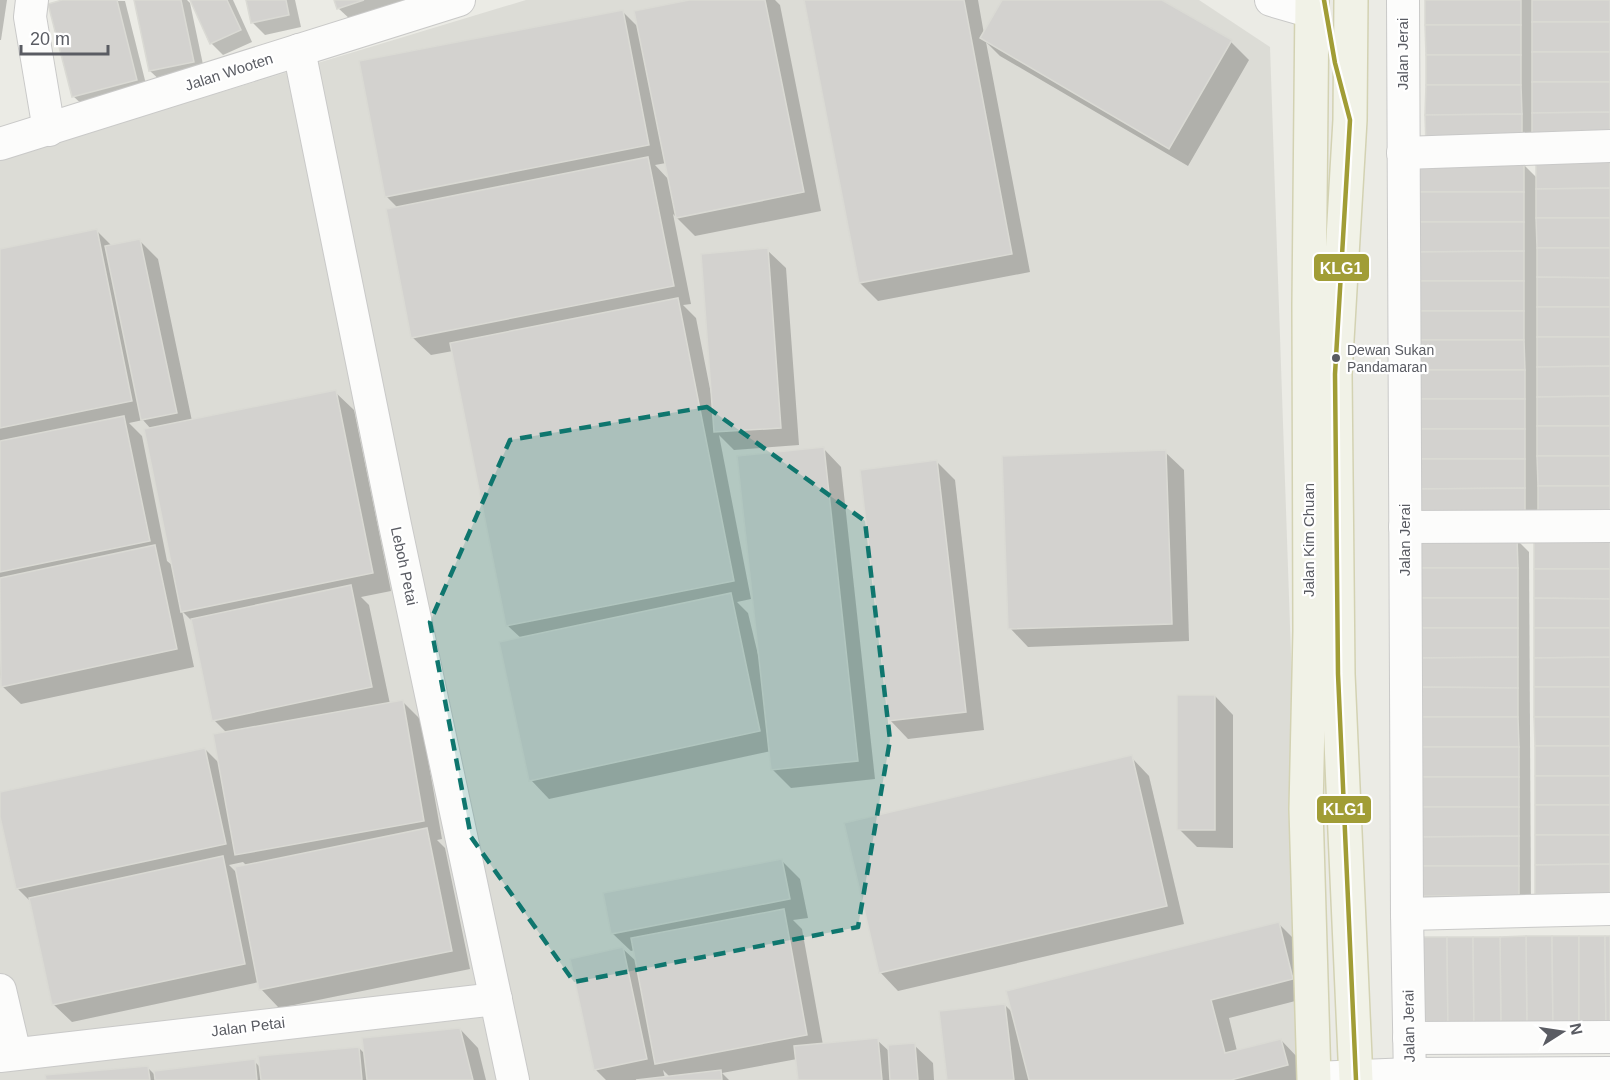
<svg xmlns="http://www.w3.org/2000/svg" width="1610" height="1080" font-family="Arial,sans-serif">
<rect width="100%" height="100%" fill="#ebebe5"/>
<path fill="#dcdcd6" d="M526,0H1199L1270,47L1305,1060L1303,1080H0V159Z"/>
<g fill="#0003" fill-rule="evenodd">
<path d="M0,0H7L1,40H0Z"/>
<path d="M68,0L125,1L148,92L86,108L73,96Z"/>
<path d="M135,0H187L190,3L205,74L163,83L150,71Z"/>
<path d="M192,0H233L252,42L223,55L211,43Z"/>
<path d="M248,0H295L301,27L265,35L252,22Z"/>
<path d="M336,0H414L351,20L338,8Z"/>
<path d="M697,0H775L780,5L821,211L695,236L673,214L691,304L683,305L696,318L711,394L713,393L767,250L786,268L799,445L734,450L719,435L751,599L737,602L748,613L759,659H761L823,448L841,467L875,779L791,788L773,770L771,751L549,799L531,780L522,639L507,625L453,351L431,355L412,337L398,208L386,196L622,11L639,28ZM666,163L669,180L655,165Z"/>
<path d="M806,0H978L984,34L1004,0H1159L1231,42L1249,60L1188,166L1000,56L986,42L1030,272L878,301L860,283Z"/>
<path d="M1427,0H1610L1533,156Z"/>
<path d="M1523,164L1538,179L1610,527L1431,530Z"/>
<path d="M97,231L112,246L140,241L158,259L192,421L335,392L354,410L391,591L361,597L369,605L390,704L402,701L421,720L442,839L437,840L445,848L470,969L279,1008L261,989L259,982L72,1022L53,1004L32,903L17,888L0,810V794L205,749L220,764L227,733L214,720L193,622L182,611L194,667L21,704L2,686L0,674V251ZM143,420L151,429L173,566L167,561L142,436L129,423ZM243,862L247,866L237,873L229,865Z"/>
<path d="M1165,452L1184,470L1189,641L1028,647L1010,628Z"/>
<path d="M937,462L955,480L984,730L908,739L890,720Z"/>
<path d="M1517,540L1529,552L1531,908H1437L1424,896Z"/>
<path d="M1535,541L1610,905L1549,906L1537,893Z"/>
<path d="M1215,696L1233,715V848L1197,847L1179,829Z"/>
<path d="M1131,757L1149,776L1184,924L898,991L880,972Z"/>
<path d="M782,861L800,879L808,918L793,920L802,929L823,1045L877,1040L890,1052L914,1045L933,1063L934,1080H799L797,1059L722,1073L729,1080H606L596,1070L623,949L638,963L635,950L631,951L612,933ZM663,1070L670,1077L665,1078Z"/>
<path d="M1279,924L1297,942L1311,997L1229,1018L1237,1051L1281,1040L1299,1059L1305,1080H948L1005,1005L1014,1014Z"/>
<path d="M460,1029L478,1048L486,1080H47L148,1068L156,1076L254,1061L261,1068L359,1048L366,1055Z"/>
</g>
<g fill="#d3d2cf" stroke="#dadad4" stroke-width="1.5">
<path d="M62,0H117L137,80L72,97L48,4Z"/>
<path d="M134,0H181L194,62L149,71Z"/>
<path d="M190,0H227L241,30L210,44Z"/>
<path d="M246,0H286L289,15L251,23Z"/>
<path d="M334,0H364L337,9Z"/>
<path d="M689,0H765L804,192L676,218L634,11Z"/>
<path d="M804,0H964L1012,254L859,283Z"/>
<path d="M1002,0H1162L1232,40L1169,149L980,38Z"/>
<rect x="1425" y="0" width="96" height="25"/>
<rect x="1532" y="0" width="78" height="22"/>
<path d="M623,10L649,145L385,197L359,61Z"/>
<rect x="1532" y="22" width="78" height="30"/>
<path d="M1425,25H1521V55H1426Z"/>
<rect x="1532" y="52" width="78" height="30"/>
<rect x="1426" y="55" width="95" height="30"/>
<path d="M1532,82H1610V112L1532,113Z"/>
<path d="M1426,85H1521L1522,114L1425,115Z"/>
<path d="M1610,112V143H1532V113Z"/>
<path d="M1522,114V144L1426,145L1425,115Z"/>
<path d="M648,157L674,286L411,338L386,209Z"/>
<path d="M1536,159H1610V188L1536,189Z"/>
<path d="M1416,163H1524V192H1417Z"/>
<path d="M1610,188V218H1536V189Z"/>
<path d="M1417,192H1524V222H1416Z"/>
<path d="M1536,218H1610V248H1537Z"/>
<path d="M1416,222H1524V251L1416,252Z"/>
<path d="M97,229L132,401L0,428V249Z"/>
<path d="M140,239L177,413L141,420L105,246Z"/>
<path d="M768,248L781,428L714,432L701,254Z"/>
<path d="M1537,248H1610V278L1537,277Z"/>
<path d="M1524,251V281H1417L1416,252Z"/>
<path d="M1537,277L1610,278V307H1537Z"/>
<rect x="1417" y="281" width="107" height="30"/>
<path d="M678,298L734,581L506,626L450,343Z"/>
<rect x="1537" y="307" width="73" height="30"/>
<rect x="1417" y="311" width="107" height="29"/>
<path d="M1537,337H1610V366L1537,367Z"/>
<path d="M1417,340H1524L1525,370H1417Z"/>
<path d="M1610,366V396L1537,397V367Z"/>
<rect x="1417" y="370" width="108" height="29"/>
<path d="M336,390L373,573L181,612L144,429Z"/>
<path d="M1610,396V426H1537V397Z"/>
<rect x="1417" y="399" width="108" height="30"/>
<path d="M124,416L150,541L0,572V441Z"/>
<rect x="1537" y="426" width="73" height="30"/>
<rect x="1417" y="429" width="108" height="30"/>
<path d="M824,447L858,761L771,770L737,456Z"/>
<path d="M1166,450L1172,624L1008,629L1002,456Z"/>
<path d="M1537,456H1610V486H1538Z"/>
<path d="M1417,459H1525V488L1418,489Z"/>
<path d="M937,460L966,712L888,721L860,470Z"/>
<rect x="1538" y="486" width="72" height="29"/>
<path d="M1525,488V518H1418V489Z"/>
<path d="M1517,538L1518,568H1421V539Z"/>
<rect x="1534" y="540" width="76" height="29"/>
<path d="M155,545L177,649L1,687L0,578Z"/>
<rect x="1421" y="568" width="97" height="30"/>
<path d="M1534,569H1610V599L1534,598Z"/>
<path d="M351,585L372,687L212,721L191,619Z"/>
<path d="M731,593L760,731L529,781L499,642Z"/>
<path d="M1421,598H1518V628H1422Z"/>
<path d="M1534,598L1610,599V628H1534Z"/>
<path d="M1422,628H1518V657L1422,658Z"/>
<path d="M1534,628H1610V657L1534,658Z"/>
<path d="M1518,657V688L1422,687V658Z"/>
<path d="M1610,657V687H1534V658Z"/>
<path d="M1422,687L1518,688V717H1422Z"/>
<rect x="1534" y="687" width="76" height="30"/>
<rect x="1177" y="695" width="38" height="135"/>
<path d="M403,700L424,821L235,855L213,734Z"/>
<path d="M1422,717H1518L1519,747H1422Z"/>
<path d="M1534,717H1610V746H1535Z"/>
<rect x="1535" y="746" width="75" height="30"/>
<rect x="1422" y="747" width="97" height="30"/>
<path d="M205,748L226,844L16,889L0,817V792Z"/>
<path d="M1132,755L1167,906L879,973L844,823Z"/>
<rect x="1535" y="776" width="75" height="29"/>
<rect x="1422" y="777" width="97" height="30"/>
<rect x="1535" y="805" width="75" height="30"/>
<path d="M1422,807H1519V836L1422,837Z"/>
<path d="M427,828L452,951L259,990L235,867Z"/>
<path d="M1535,835H1610V864L1535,865Z"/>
<path d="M1519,836V866H1422V837Z"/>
<path d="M223,856L245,964L52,1005L29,898Z"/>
<path d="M782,859L790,899L611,934L603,893Z"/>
<path d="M1610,864V894H1535V865Z"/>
<path d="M1422,866H1519V896H1423Z"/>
<path d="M784,909L807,1035L655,1064L631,938Z"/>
<path d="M1279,922L1293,979L1211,1000L1225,1053L1281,1039L1288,1065L1231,1080H1029L1006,991Z"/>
<path d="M1526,936H1552L1553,1033H1527Z"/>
<path d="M1526,936L1527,1033L1501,1034L1500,937Z"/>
<path d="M1552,936H1579V1033H1553Z"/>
<path d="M1579,936H1605L1606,1033H1579Z"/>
<path d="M1605,936H1610V1033H1606Z"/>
<path d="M1419,937H1447L1448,1034H1439L1420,1015Z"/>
<path d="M1447,937H1473L1474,1034H1448Z"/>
<path d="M1473,937H1500L1501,1034H1474Z"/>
<path d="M623,947L647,1059L594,1070L570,959Z"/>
<path d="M1005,1004L1014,1080H947L939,1011Z"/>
<path d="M460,1028L473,1080H367L362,1038Z"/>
<path d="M878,1038L882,1080H798L794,1046Z"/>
<path d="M915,1043L918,1080H890L888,1045Z"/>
<path d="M359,1047L362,1080H261L258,1056Z"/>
<path d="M255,1059L257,1080H155L154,1071Z"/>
<path d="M148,1066L150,1080H46L45,1075Z"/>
<path d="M721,1070L722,1080H636Z"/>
</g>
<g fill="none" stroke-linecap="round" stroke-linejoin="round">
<g stroke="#c9c9c8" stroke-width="34">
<g id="minor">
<path d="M32,0L30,17L49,130"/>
<path d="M1271,0L1312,12"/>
<path d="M1403,0L1407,914L1410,1080"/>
<path d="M299,50L395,525L513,1080"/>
<path d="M0,144L459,0"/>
<path d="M1403,153L1610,146"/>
<path d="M1405,527L1610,526"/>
<path d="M1407,914L1610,909"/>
<path d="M0,990L15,1054"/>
<path d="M1409,1038L1610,1037"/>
<path d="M0,1056L496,999"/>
<path d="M1314,1078L1410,1074L1610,1073"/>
</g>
</g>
<g stroke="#d3d2b2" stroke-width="36">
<g id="major">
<path d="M1312,0L1309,305L1310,631L1306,809L1314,1080"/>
<path d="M1351,0L1350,120L1335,374L1338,674L1356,1080"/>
</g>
</g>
<use href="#minor" stroke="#fcfcfb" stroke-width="32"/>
<use href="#major" stroke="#f1f2e7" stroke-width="33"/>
<g stroke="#fff" stroke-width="9">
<path id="bus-1" d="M1324,0L1335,63L1350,120L1335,374L1338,674L1356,1080"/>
</g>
<use href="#bus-1" stroke="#a19d36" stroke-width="4.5"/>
</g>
<path fill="#0f766e" fill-opacity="0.2" stroke="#0f766e" stroke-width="4.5" stroke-dasharray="12 8" stroke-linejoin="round" d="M707,407L865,521L890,740L858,927L574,982L471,837L430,622L510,440Z"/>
<circle fill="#5a5c63" stroke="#fff" stroke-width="2" cx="1336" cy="358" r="5"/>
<g text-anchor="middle" stroke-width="4.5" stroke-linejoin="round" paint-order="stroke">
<g font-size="14" fill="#5a5c63" stroke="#fff" text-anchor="start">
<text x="1347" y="355">Dewan Sukan<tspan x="1347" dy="17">Pandamaran</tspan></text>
</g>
<g font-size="15" fill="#5a5c63" stroke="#fff">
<text transform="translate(1403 54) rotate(-90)" y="5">Jalan Jerai</text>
<text transform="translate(229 72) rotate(-18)" y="5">Jalan Wooten</text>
<text transform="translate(1309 540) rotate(-90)" y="5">Jalan Kim Chuan</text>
<text transform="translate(1405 540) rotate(-90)" y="5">Jalan Jerai</text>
<text transform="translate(404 566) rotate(78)" y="5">Leboh Petai</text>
<text transform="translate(1409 1026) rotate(-91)" y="5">Jalan Jerai</text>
<text transform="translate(248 1027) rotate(-7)" y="5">Jalan Petai</text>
</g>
</g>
<g stroke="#fff" stroke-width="2">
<rect x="1313" y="253" width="57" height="29" rx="6" fill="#a19d36"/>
<rect x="1316" y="795" width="56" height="29" rx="6" fill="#a19d36"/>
</g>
<g font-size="16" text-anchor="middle" font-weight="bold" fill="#fff">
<text x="1341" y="274">KLG1</text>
<text x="1344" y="815">KLG1</text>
</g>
<g transform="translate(1562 1032) rotate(78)" stroke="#ffffff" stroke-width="4.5" paint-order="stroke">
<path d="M0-4.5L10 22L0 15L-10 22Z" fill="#5a5c63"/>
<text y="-9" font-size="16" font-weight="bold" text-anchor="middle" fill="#5a5c63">N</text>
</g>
<path d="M21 45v9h87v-9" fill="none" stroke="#5a5c63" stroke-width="3"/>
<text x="30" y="45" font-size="18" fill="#5a5c63" stroke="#ffffff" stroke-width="4.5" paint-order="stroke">20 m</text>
</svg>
